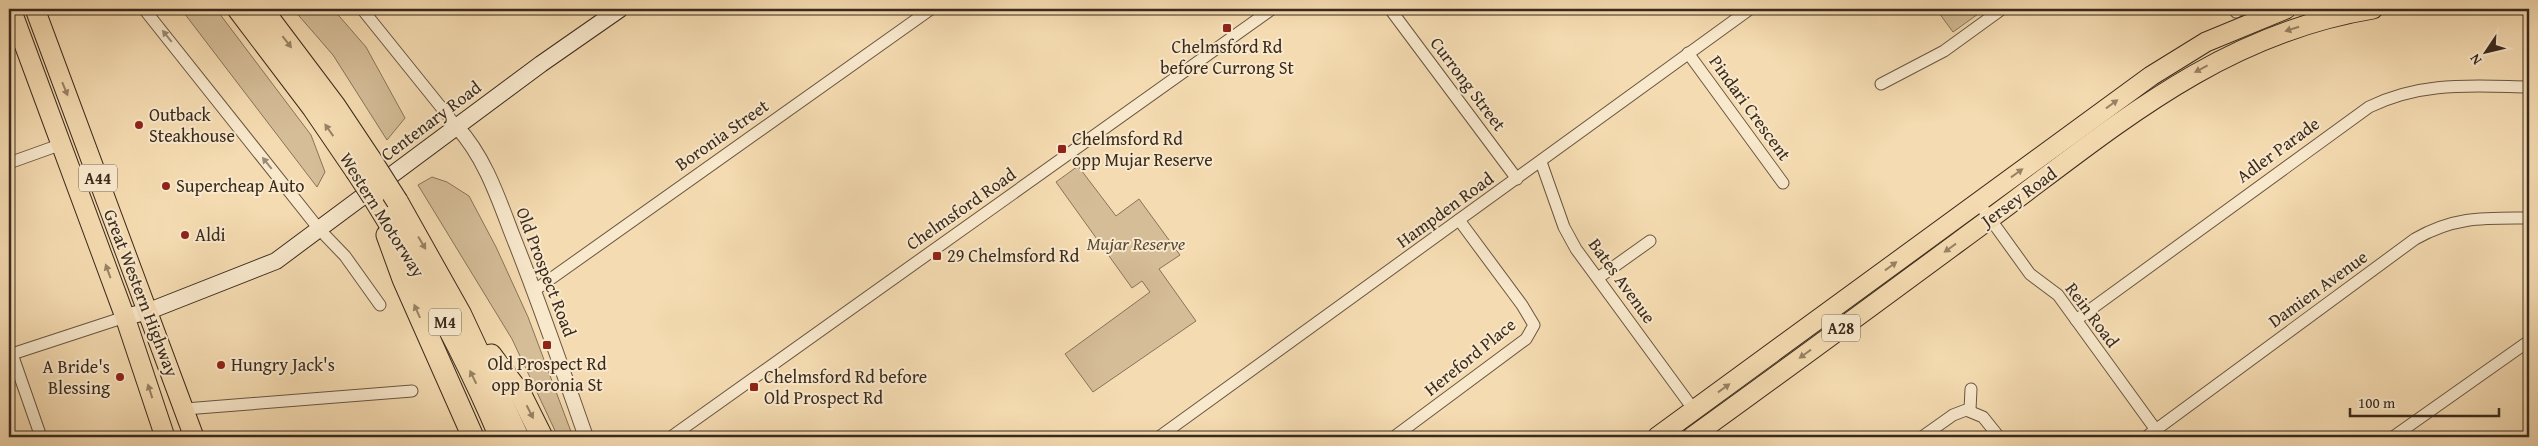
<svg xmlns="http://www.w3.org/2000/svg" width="2538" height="446" font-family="'Gentium Book Plus',serif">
<rect width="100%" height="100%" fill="#f5dbb1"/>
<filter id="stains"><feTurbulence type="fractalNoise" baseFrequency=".004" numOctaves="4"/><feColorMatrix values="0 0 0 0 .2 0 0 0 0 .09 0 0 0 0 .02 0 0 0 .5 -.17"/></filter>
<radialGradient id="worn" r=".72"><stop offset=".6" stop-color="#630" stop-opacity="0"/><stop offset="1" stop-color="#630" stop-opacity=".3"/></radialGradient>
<g fill="#d5bd98" stroke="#88745a">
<path d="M181,9H216L311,135L325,172L317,187Z"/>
<path d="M293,9H333L366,47L405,118L387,140L333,55Z"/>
<path d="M1936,9H1985L1953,32Z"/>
<path d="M1078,166L1116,216L1139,199L1180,255L1159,269L1196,321L1093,392L1065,354L1150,292L1142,281L1132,288L1056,182Z"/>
<path d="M432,177L447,182L469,196L496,247L528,317L573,437H558L512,339L418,185Z"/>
</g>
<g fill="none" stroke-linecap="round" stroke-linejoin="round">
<g stroke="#6a5641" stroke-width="13">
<g id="minor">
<path d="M144,9L319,229L345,256L380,305"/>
<path d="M362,9L457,127"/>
<path d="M1390,9L1517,179"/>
<path d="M2236,12L2240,9"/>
<path d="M1688,53L1783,183"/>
<path d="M1881,84L1944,51L2002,9"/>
<path d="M1541,162L1564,227L1576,249L1694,410"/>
<path d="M9,163L62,144"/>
<path d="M1978,202L2030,274L2058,295L2156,430"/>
<path d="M1598,278L1650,241"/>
<path d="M535,290L931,9"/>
<path d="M2076,320L2369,107C2422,81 2471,86 2529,87"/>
<path d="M12,354L41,437"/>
<path d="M9,355L125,317"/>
<path d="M185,409L412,391"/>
<path d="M1970,410L1971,389"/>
<path d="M671,437L1272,9"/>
<path d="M1159,437L1750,9"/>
<path d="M1394,437L1526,339L1534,325L1522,305L1459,220"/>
<path d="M1922,437L1953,415L1966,410L1983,417L1999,437"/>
<path d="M2146,437L2415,239C2455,216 2485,218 2529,218"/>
<path d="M2393,437L2529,341"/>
</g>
</g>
<g stroke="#6a5641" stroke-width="16">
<path id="tertiary" d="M457,127C484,156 498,197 512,234C539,301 562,369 586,437"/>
</g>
<g stroke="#3b2a1c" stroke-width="18">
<path id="secondary" d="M125,317L149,311L276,261L541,64L620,9"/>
</g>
<g stroke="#3b2a1c" stroke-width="21">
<g id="trunk">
<path d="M11,9L125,317L165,437"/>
<path d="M35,9L194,437"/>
<path d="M1657,437L2151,76L2206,42L2286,9"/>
<path d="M1692,437C1792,365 1892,291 1991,218C2113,128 2219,34 2373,9"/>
</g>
</g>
<g stroke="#3b2a1c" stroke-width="23">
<g id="motorway">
<path d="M238,9L313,108L356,171"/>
<path d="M262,9L335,106L371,160"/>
<path d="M373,197C421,274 465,353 500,437"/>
<path d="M397,201L461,315L518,437"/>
<path d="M387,235L403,279L473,437"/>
<path d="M491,355L521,395L542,437"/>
</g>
</g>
<use href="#minor" stroke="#f8e8cc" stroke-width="11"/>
<use href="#tertiary" stroke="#f8e8cc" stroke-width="14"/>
<use href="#secondary" stroke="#f8e8cc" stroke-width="16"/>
<use href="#trunk" stroke="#f5dbb1" stroke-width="19"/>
<use href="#motorway" stroke="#f5dbb1" stroke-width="21"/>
<g stroke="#3b2a1c" stroke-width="23" stroke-linecap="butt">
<g id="motorway-bridge">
<path d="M371,160L397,201"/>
<path d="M356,171L373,197"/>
</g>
</g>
<use href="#motorway-bridge" stroke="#f5dbb1" stroke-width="21"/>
</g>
<defs><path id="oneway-solid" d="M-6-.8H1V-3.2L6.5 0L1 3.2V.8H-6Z" transform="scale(1.25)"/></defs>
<g fill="#988266">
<use href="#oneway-solid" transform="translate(2292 29) rotate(162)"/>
<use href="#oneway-solid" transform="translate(287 42) rotate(52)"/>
<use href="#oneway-solid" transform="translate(2201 69) rotate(152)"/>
<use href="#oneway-solid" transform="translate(65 89) rotate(68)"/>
<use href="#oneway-solid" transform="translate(2112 104) rotate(-36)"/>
<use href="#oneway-solid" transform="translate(329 130) rotate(-125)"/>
<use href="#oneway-solid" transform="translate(2017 173) rotate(-36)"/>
<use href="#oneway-solid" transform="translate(422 243) rotate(59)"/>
<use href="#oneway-solid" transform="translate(1950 248) rotate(144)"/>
<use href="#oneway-solid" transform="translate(1891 266) rotate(-36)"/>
<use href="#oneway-solid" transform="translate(108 271) rotate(-110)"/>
<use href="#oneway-solid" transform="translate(417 311) rotate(-114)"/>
<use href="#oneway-solid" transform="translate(1805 354) rotate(144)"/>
<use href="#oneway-solid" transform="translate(473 377) rotate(-116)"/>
<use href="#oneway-solid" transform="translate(1724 388) rotate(-36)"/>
<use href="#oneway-solid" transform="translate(150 391) rotate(-108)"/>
<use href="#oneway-solid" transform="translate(530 412) rotate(63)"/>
</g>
<g fill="#9a8974">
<use href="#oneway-solid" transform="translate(167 36) rotate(-129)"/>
<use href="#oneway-solid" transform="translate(267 163) rotate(-129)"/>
</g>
<g fill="#8f2418" stroke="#f8e8cc" stroke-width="2">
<rect x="1222" y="23" width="10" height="10" rx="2.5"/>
<circle cx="139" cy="125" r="5"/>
<rect x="1057" y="144" width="10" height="10" rx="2.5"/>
<circle cx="166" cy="186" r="5"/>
<circle cx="185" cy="235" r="5"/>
<rect x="932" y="251" width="10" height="10" rx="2.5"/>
<rect x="542" y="340" width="10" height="10" rx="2.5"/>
<circle cx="221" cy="365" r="5"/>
<circle cx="120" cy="377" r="5"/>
<rect x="749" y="382" width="10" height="10" rx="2.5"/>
</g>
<g text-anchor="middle" stroke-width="4" stroke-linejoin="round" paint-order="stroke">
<g fill="#f8e8cc" stroke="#746351" stroke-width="1">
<rect x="79" y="164.5" width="38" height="27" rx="4"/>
<rect x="429" y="308.5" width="32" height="27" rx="4"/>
<rect x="1822" y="314.5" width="38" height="27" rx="4"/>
</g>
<g font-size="16" font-weight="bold" fill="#3b2a1c">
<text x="98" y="184">A44</text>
<text x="445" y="328">M4</text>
<text x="1841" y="334">A28</text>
</g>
<g font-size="18" fill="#3b2a1c" stroke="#f8e8cc" text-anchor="start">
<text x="1227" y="53" text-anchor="middle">Chelmsford Rd<tspan x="1227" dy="21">before Currong St</tspan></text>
<text x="149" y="121">Outback<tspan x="149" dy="21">Steakhouse</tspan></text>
<text x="1072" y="145">Chelmsford Rd<tspan x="1072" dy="21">opp Mujar Reserve</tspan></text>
<text x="176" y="192">Supercheap Auto</text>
<text x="195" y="241">Aldi</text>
<text x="947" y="262">29 Chelmsford Rd</text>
<text x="547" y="370" text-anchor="middle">Old Prospect Rd<tspan x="547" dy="21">opp Boronia St</tspan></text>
<text x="231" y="371">Hungry Jack's</text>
<text x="110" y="373" text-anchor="end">A Bride's<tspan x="110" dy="21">Blessing</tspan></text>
<text x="764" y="383">Chelmsford Rd before<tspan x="764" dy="21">Old Prospect Rd</tspan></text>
</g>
<g font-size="18" fill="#3b2a1c" stroke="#f8e8cc">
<text transform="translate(1468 84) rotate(53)" y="6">Currong Street</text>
<text transform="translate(1750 108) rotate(54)" y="6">Pindari Crescent</text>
<text transform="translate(431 121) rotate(-37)" y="6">Centenary Road</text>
<text transform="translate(722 135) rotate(-35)" y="6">Boronia Street</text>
<text transform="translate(2278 150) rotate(-36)" y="6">Adler Parade</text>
<text transform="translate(2019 197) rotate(-36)" y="6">Jersey Road</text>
<text transform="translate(961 209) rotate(-35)" y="6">Chelmsford Road</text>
<text transform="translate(1445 210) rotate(-36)" y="6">Hampden Road</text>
<text transform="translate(382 215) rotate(58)" y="6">Western Motorway</text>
<text transform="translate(546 272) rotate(69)" y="6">Old Prospect Road</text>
<text transform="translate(1622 281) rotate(54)" y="6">Bates Avenue</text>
<text transform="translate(2318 289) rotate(-36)" y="6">Damien Avenue</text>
<text transform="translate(141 293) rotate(69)" y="6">Great Western Highway</text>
<text transform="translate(2092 315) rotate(53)" y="6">Rein Road</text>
<text transform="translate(1470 357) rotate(-39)" y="6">Hereford Place</text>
</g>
<g font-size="18" font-style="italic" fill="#5a4735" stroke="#f8e8cc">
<text x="1136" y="250">Mujar Reserve</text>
</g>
</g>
<rect width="2538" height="446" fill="none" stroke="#f5dbb1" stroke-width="30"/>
<rect x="10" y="10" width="2518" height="426" fill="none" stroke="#3b2a1c" stroke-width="2.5"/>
<rect x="15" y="15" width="2508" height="416" fill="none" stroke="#3b2a1c"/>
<g transform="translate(2486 52) rotate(235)" stroke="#f8e8cc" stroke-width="4" paint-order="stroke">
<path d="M0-4L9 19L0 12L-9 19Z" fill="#3b2a1c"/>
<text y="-8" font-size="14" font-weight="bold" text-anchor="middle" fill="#3b2a1c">N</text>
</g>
<path d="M2350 408v8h149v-8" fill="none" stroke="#3b2a1c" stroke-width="2.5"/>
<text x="2358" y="408" font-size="15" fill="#3b2a1c" stroke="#f8e8cc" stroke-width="4" paint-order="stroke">100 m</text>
<rect width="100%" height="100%" filter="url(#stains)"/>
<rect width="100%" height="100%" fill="url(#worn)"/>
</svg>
